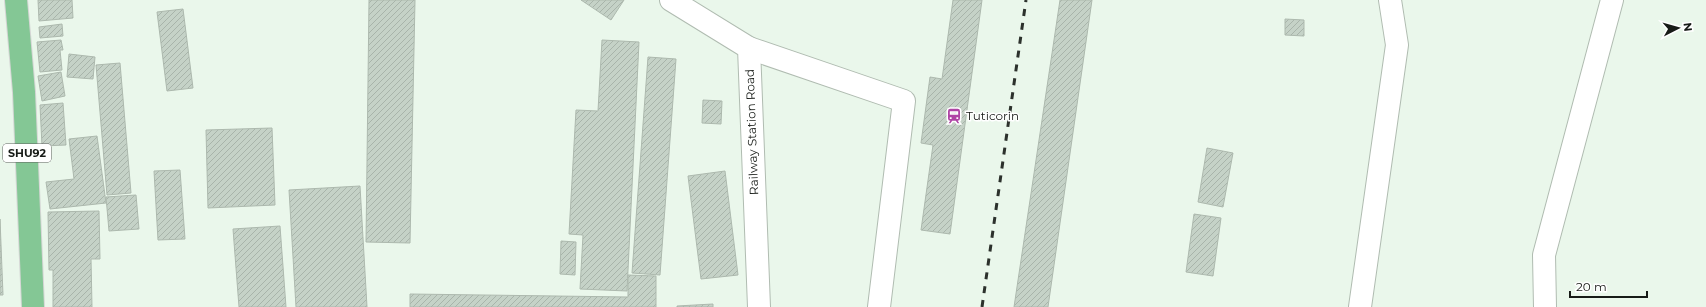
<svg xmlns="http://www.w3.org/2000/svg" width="1706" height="307" font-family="Montserrat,sans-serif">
<defs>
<pattern id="building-hatch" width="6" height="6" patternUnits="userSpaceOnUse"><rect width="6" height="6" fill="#c5d2c7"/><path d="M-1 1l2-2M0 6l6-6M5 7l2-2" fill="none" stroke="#a8b4aa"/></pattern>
</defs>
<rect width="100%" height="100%" fill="#eaf7eb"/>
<g fill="url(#building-hatch)" stroke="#adb9ae">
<path d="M38,0H72L73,18L39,21Z"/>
<path d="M369,0H415L410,243L366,242Z"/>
<path d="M581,0H624L611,20Z"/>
<path d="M953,0H982L950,234L921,230L933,145L921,143L930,77L942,79Z"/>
<path d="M1060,0H1092L1048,307H1014Z"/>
<path d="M183,9L193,88L167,91L157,12Z"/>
<path d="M1285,19L1304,20V36L1285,35Z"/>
<path d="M62,24L63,36L40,38L39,27Z"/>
<path d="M61,40L63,50H60L62,70L40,72L37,42Z"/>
<path d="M602,40L639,42L627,291L580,289L583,235L569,234L576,110L598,111Z"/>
<path d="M69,54L95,57L93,79L67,77Z"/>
<path d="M648,57L676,59L660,275L632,273Z"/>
<path d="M120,63L131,193L107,195L96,65Z"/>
<path d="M61,72L65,96L42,101L38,76Z"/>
<path d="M703,100L722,101L721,124L702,123Z"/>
<path d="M63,103L66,145L42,146L40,105Z"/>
<path d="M272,128L275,205L208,208L206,130Z"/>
<path d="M97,136L106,203L50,209L46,182L74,179L69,139Z"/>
<path d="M1207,148L1233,153L1223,207L1198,202Z"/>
<path d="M180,170L185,239L158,240L154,171Z"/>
<path d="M725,171L738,275L701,279L688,176Z"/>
<path d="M360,186L367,307H296L289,190Z"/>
<path d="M136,195L139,229L109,231L106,197Z"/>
<path d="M99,211L100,259H91L92,307H53V270H49L48,212Z"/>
<path d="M1194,214L1221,218L1213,276L1186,272Z"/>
<path d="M0,219L3,295H0Z"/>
<path d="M280,226L286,307H239L233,229Z"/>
<path d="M561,241L576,242L575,275L560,274Z"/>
<path d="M628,275L656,276V307H410V294L628,297Z"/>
<path d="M713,304V307H677V306Z"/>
</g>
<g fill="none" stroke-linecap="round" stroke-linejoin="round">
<g stroke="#b0bcb1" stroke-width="24">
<g id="minor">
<path d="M671,0L749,48L759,307"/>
<path d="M749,48L904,101L879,307"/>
<path d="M1360,307L1397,45L1390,0"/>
<path d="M1545,307L1544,255L1612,0"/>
</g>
</g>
<g stroke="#d5d6d5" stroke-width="24">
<path id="major" d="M16,0L24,92L33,307"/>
</g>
<use href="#minor" stroke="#fff" stroke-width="22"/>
<use href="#major" stroke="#84c795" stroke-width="22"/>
<path stroke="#2c312c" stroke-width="3" stroke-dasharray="7 7" stroke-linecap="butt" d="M982,307L1026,0"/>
</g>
<defs>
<g id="station-bare" transform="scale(1.2)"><path d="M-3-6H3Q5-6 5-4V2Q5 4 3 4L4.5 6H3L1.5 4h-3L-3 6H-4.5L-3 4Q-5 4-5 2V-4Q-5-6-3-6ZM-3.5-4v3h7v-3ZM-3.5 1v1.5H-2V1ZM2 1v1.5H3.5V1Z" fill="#af44a5" stroke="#fff" stroke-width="2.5" paint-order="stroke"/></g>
</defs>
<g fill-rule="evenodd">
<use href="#station-bare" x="954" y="116"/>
</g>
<g text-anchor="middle" stroke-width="3" stroke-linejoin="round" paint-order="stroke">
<rect fill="#fff" stroke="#5d5f5d" stroke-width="1" x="3" y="144" width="48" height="18" rx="3"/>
<g font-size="11" font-weight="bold" fill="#171b17">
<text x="27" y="157">SHU92</text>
</g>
<g font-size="12" fill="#171b17" stroke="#fff" text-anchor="start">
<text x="966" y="120">Tuticorin</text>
</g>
<g font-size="12" fill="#171b17" stroke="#fff">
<text transform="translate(752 132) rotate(-92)" y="4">Railway Station Road</text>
</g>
</g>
<g transform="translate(1678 28) rotate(84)" stroke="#ffffff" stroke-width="3" paint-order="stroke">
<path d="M0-3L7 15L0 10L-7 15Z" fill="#171b17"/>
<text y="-6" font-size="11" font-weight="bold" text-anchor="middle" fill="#171b17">N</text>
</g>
<path d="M1570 291v6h77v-6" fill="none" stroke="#171b17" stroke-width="2"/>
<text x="1576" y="291" font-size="12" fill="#171b17" stroke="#ffffff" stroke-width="3" paint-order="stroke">20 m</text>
</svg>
